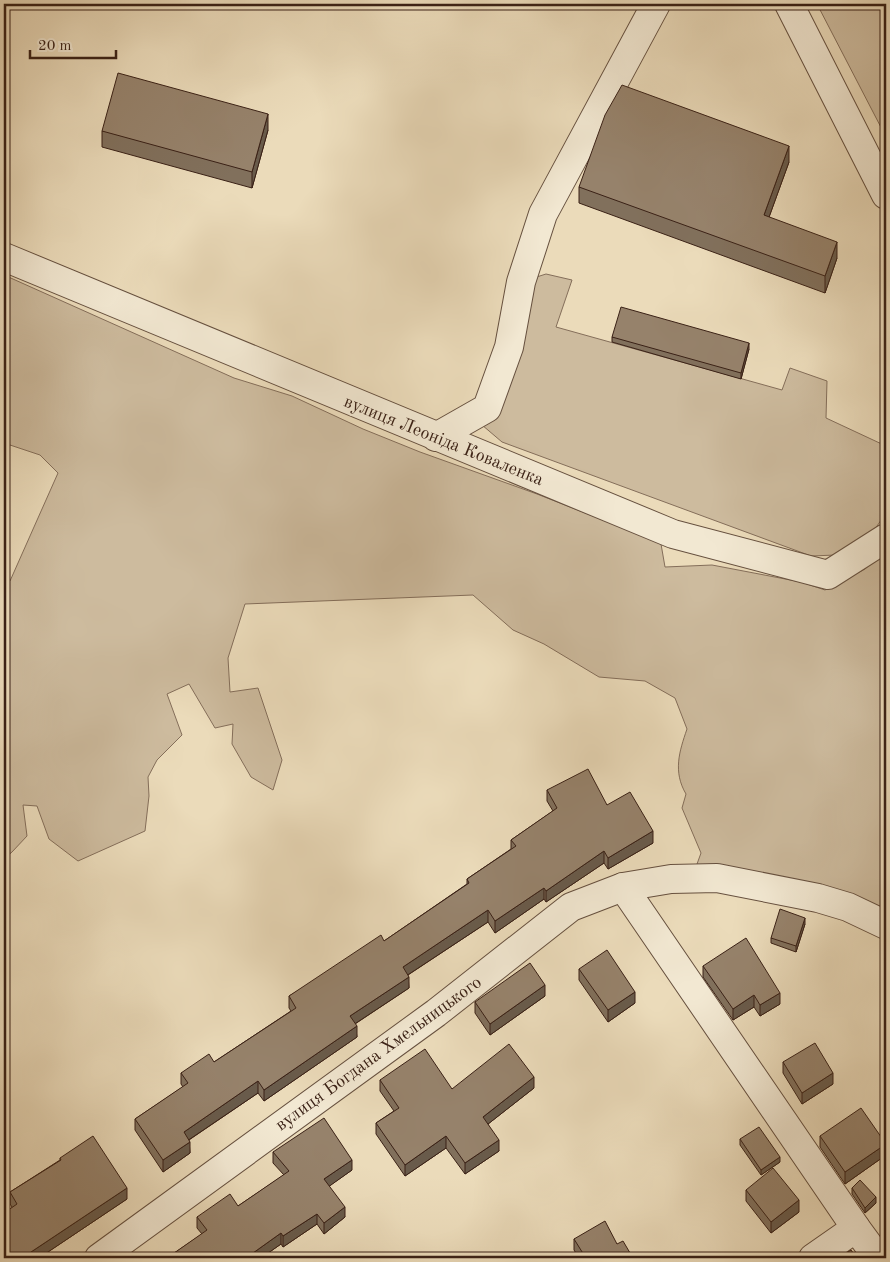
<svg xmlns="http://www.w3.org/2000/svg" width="890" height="1262" font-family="'Old Standard TT',serif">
<rect width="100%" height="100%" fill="#ebdbba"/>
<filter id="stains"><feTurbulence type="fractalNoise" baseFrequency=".004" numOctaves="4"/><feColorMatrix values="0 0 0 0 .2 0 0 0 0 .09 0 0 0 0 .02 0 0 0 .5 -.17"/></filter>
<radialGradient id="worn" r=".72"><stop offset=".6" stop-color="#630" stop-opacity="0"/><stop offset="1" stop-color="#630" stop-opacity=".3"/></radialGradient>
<g fill="#cdbb9e" stroke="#846e5a">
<path d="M817,4H886V137Z"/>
<path d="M546,274L572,280L556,327L782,390L790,368L827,381L826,418L886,446V513L868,539L836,555L811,556L502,442L482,425L521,282Z"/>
<path d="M4,275L234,378L292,396L363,429L420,452L537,494L654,540L661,544L665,567L712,565L801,582L825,590L865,569L886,550V917L745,876L697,864L701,853L682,808L686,794C673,772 679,752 687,729L675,698L645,681L599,677L544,644L513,630L473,595L245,604L228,658L230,692L258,688L282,760L273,790L251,777L232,744L233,724L215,728L189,684L167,694L182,735L157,760L148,777L149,796L145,831L78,861L49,839L37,806L23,805L27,836L12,852L4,859V585L10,581L58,473L40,455L7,444L4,439Z"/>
</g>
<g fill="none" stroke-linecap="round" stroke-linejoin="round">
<g stroke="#66503f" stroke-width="30">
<g id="minor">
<path d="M789,4L886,195"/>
<path d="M4,257L673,534L828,575L886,538"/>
<path d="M436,437L487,408L509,347L521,282L543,214L656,4"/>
<path d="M623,887L856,1228L878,1258"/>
<path d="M99,1258L436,1013L571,907L623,887L671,879L717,878L818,898L848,907L886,925"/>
<path d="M813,1258L856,1228"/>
</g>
</g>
<use href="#minor" stroke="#f2e8d2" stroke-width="28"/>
</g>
<g fill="#81705c" stroke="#3a2116">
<path d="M268,130L252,188L102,147V131Z"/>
<path d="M789,162L769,217L837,258L825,293L579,203V187Z"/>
<path d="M612,337L749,349L741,379L612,342Z"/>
<path d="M547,790L607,805L653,843L608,869L604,863L546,902L544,899L495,933L488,922L408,975L409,988L355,1024L357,1037L264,1101L258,1093L189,1140L190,1153L163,1172L135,1130V1119L183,1087L181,1084V1073L214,1062L291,1011L289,1008V996L384,941L467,884V879L511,849V840L553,811L547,801Z"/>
<path d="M805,924L796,952L771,943V938Z"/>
<path d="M703,966L780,1004L760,1016L754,1007L733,1020L703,977Z"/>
<path d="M579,969L635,1003L608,1022L579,980Z"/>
<path d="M545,996L490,1035L475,1013V1002Z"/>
<path d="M783,1062L833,1084L802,1104L783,1073Z"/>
<path d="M380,1080L452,1089L534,1088L488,1124L499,1151L465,1174L446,1148L405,1176L376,1134V1123L394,1111L380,1091Z"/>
<path d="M820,1136L886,1155L845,1184L820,1147Z"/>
<path d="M740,1139L780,1162L761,1175L740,1145Z"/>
<path d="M273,1152L352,1170L329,1186L345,1217L324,1234L317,1224L283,1247L281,1244L261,1258H167L202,1234L197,1228V1217L238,1206L284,1175L273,1163Z"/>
<path d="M60,1158L127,1199L39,1258H4L12,1207L10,1204V1192L60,1160Z"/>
<path d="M852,1188L876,1203L865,1213L852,1194Z"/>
<path d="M746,1190L799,1212L771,1233L746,1201Z"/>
<path d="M574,1239L617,1244L579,1258L574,1250Z"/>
</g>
<g fill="#695b4b" stroke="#3a2116">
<path d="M268,114V130L252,188V172Z"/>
<path d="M789,146V162L764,231V215Z"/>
<path d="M837,242V258L825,293V276Z"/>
<path d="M749,343V349L741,379V373Z"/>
<path d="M653,831V843L608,869V858Z"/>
<path d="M604,851V863L546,902V891Z"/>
<path d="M544,888V899L495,933V921Z"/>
<path d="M488,910V922L403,978V967Z"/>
<path d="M805,918V924L796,952V946Z"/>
<path d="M409,977V988L350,1027V1016Z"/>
<path d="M545,985V996L490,1035V1024Z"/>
<path d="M635,992V1003L608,1022V1010Z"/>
<path d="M780,993V1004L760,1016V1005Z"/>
<path d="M754,995V1007L733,1020V1009Z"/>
<path d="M357,1026V1037L264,1101V1090Z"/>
<path d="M833,1073V1084L802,1104V1093Z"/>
<path d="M534,1077V1088L483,1128V1117Z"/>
<path d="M258,1081V1093L184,1143V1132Z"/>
<path d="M446,1136V1148L405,1176V1165Z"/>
<path d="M499,1140V1151L465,1174V1163Z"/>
<path d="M190,1142V1153L163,1172V1160Z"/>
<path d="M886,1144V1155L845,1184V1172Z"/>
<path d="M780,1157V1162L761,1175V1170Z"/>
<path d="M352,1160V1170L324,1190V1179Z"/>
<path d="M127,1188V1199L39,1258H22Z"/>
<path d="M876,1197V1203L865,1213V1208Z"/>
<path d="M799,1200V1212L771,1233V1222Z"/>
<path d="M345,1207V1217L324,1234V1223Z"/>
<path d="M317,1214V1224L283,1247V1236Z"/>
<path d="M281,1233V1244L261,1258H246Z"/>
</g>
<g fill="#96826b" stroke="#3a2116">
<path d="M118,73L268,114L252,172L102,131Z"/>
<path d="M622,85L789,146L764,215L837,242L825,276L579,187L605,115Z"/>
<path d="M621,307L749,343L741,373L612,337Z"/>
<path d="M588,769L607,805L630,792L653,831L608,858L604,851L546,891L544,888L495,921L488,910L403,967L409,977L350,1016L357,1026L264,1090L258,1081L184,1132L190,1142L163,1160L135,1119L188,1083L181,1073L209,1054L214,1062L296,1008L289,996L381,935L384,941L469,883L467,879L516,846L511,840L557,808L547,790Z"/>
<path d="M780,909L805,918L796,946L771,938Z"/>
<path d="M746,938L780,993L760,1005L754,995L733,1009L703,966Z"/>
<path d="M607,950L635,992L608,1010L579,969Z"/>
<path d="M530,963L545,985L490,1024L475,1002Z"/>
<path d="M815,1043L833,1073L802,1093L783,1062Z"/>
<path d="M509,1044L534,1077L483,1117L499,1140L465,1163L446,1136L405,1165L376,1123L399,1108L380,1080L425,1049L452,1089Z"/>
<path d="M861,1108L886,1144L845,1172L820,1136Z"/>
<path d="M324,1118L352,1160L324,1179L345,1207L324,1223L317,1214L283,1236L281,1233L246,1258H167L207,1230L197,1217L230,1194L238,1206L289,1171L273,1152Z"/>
<path d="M759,1127L780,1157L761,1170L740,1139Z"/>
<path d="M93,1136L127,1188L22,1258H4V1213L17,1204L10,1192L61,1160L60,1158Z"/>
<path d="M773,1168L799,1200L771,1222L746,1190Z"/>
<path d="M860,1180L876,1197L865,1208L852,1188Z"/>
<path d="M605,1221L617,1244L623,1241L633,1258H578L584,1255L574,1239Z"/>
<path d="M851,1250L857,1258H839Z"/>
</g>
<g text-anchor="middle" stroke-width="4.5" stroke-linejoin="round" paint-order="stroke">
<g font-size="18" fill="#3a2116" stroke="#f2e8d2">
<text transform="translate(444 440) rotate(22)" y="6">вулиця Леоніда Коваленка</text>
<text transform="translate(378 1053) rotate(-36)" y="6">вулиця Богдана Хмельницького</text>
</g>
</g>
<rect width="890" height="1262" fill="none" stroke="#ebdbba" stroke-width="20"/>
<rect x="5" y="5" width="880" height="1252" fill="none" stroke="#3a2116" stroke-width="2.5"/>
<rect x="10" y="10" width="870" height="1242" fill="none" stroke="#3a2116"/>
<path d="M30 50v8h86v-8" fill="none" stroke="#3a2116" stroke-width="2.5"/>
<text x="38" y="50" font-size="15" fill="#3a2116" stroke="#f2e8d2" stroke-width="4" paint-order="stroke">20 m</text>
<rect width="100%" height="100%" filter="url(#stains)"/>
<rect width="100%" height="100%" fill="url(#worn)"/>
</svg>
